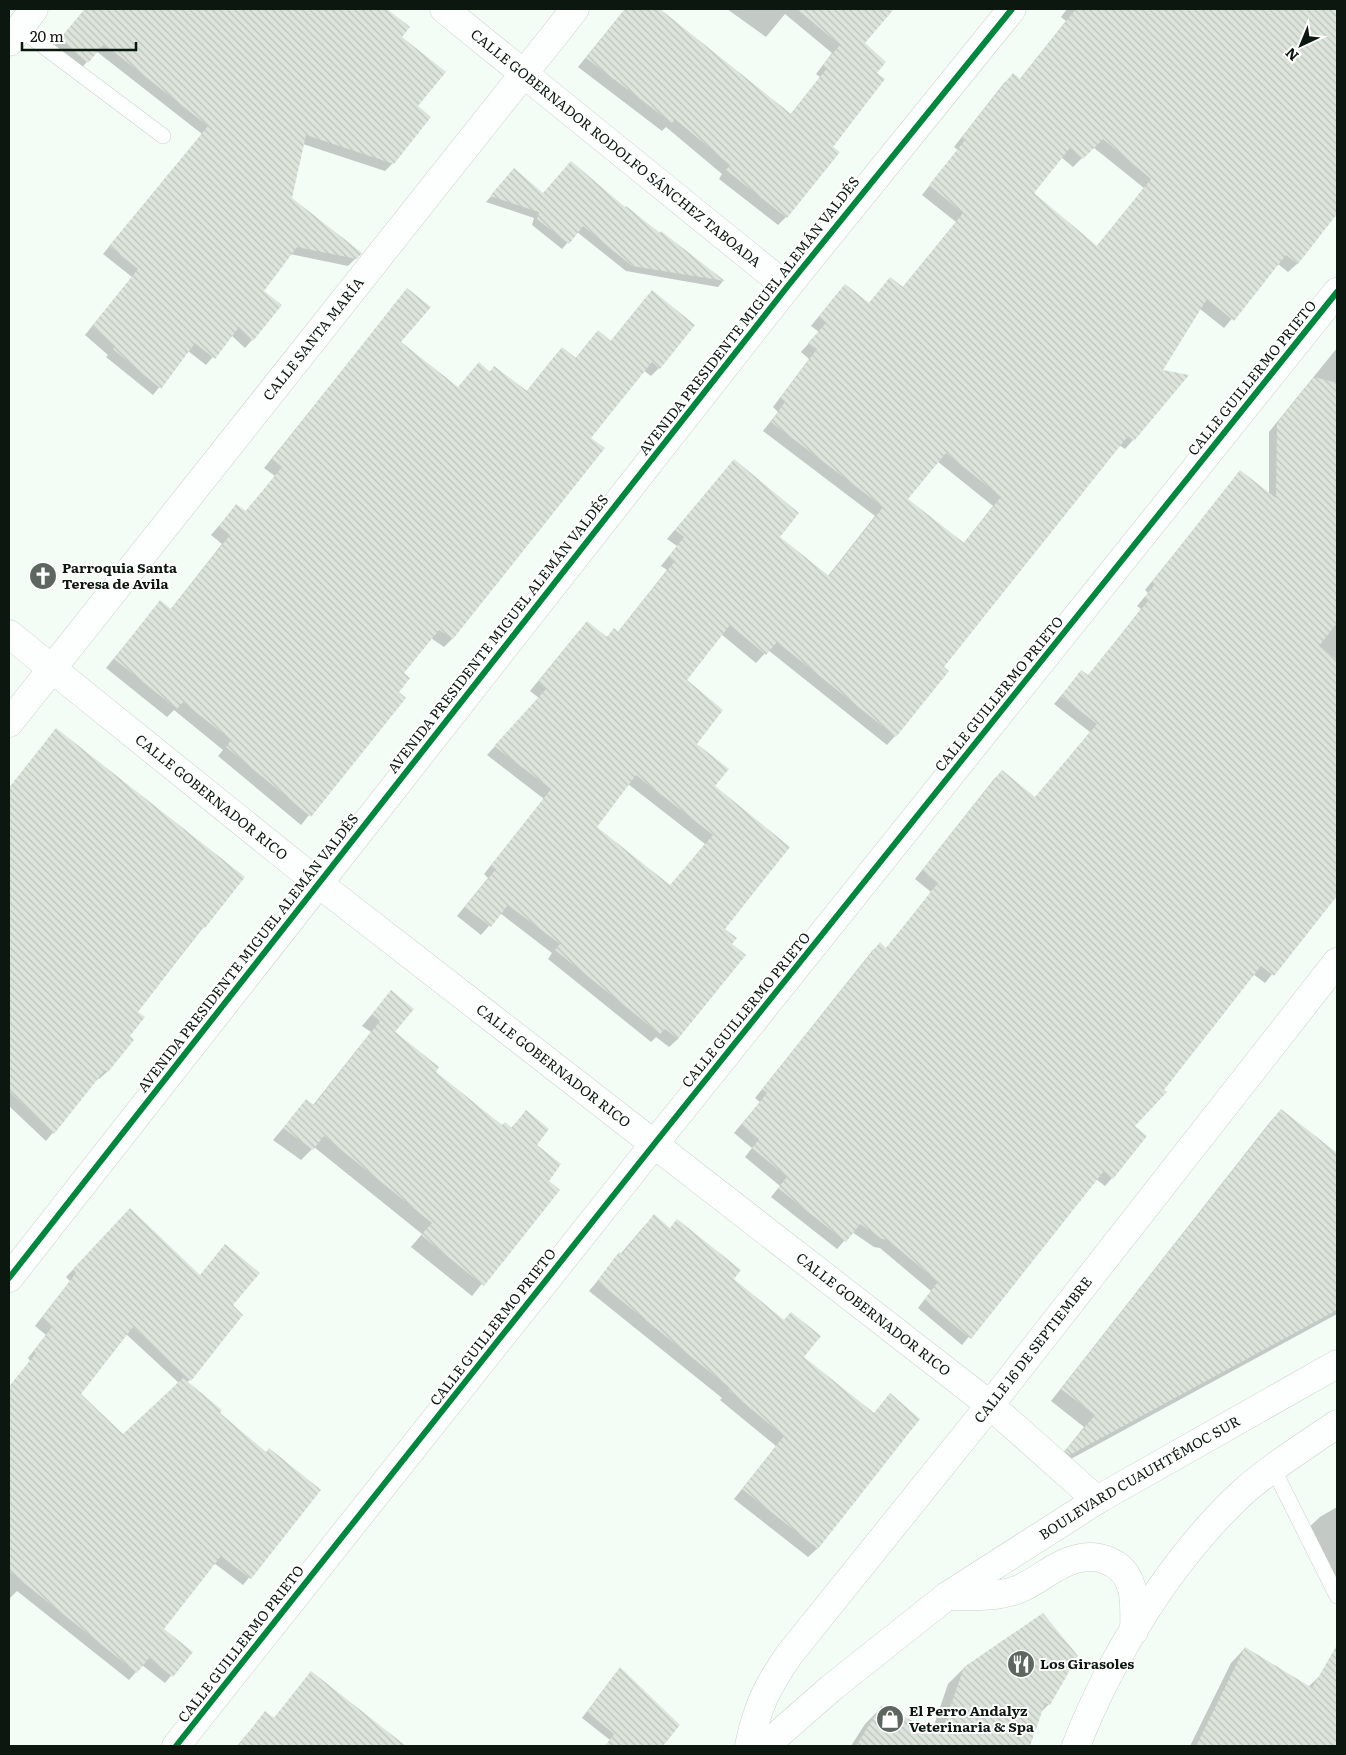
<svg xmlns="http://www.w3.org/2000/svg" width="1346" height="1755" font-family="Literata,serif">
<defs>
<pattern id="building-back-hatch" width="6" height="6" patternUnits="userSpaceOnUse" patternTransform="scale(1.25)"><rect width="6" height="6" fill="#dde4db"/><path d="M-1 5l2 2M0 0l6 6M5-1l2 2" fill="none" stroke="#bcc3bb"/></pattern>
</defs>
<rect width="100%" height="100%" fill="#f4fcf6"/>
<g fill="#0003" fill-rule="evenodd">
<path d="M85,9H384L408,28L400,37L417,106L393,163L385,171L303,144L291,199L356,258L348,266L290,254L262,291L281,305L252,340L245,348L231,335L206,365L188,351L153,395L106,357L108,355L85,335L132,277L103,254L202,134L96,51L80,70L53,47Z"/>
<path d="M625,9H655L790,115L820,77L816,74L832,53L785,14L766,37L727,9H892L863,44L876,73L786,217L778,225L719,179L722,174L666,127L662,131L578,67Z"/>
<path d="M1067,9H1337V206L1325,222L1328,224L1297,264L1288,272L1278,264L1224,328L1200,309L1161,371L1133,440L1125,449L1119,445L942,667L895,736L887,745L768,650L756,663L721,634L686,680L695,744L713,786L723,929L730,945L678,1039L669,1047L656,1037L651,1042L548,959L552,953L500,913L481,935L457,916L488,878L484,874L544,799L487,755L539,698L530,691L579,631L606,638L614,630L617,633L667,570L661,566L677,546L667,539L734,461L778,537L828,576L875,516L763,431L778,412L773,407L809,359L801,352L819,332L811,326L837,294L845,286L868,304L890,279L902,288L956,222L922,195L958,150L954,147L1004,83L1013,75L1019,80L1066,21L1061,17ZM1093,147L1144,188L1096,247L1032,193L1061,157L1073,167ZM937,461L993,506L963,544L907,499ZM628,784L705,844L670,886L595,828Z"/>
<path d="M509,176L543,195L624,209L660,234L661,232L723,281L718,287L626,271L577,232L562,249L532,225L534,218L486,202Z"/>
<path d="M407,290L399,342L458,388L489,372L494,368L526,392L554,357L575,359L590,340L610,342L644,300L659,368L651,376L643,370L589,438L603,449L452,639L444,647L431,638L402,674L397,692L404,698L301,825L218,756L223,750L174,710L167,717L106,668L160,602L170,610L222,544L211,535L236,506L245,512L275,476L264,468Z"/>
<path d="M1337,348V894L1265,983L1253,974L1133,1126L1112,1178L1105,1186L1096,1179L962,1345L918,1308L931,1291L880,1248L874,1247L852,1232L837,1249L771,1197L780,1186L745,1157L752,1148L734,1133L760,1102L755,1098L872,951L880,944L886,949L931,892L915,879L994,779L1002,772L1035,798L1090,732L1054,704L1082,671L1088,676L1141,609L1137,606L1148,593L1145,590L1240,472L1269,494V432Z"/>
<path d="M56,730L243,877L137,1012L128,1037L132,1040L107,1072L99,1079L97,1078L46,1141L9,1106V788Z"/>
<path d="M391,992L393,1032L434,1073L502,1127L511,1128L526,1112L547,1181L558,1190L472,1296L411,1247L422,1234L314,1147L301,1160L273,1140L306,1101L313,1105L371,1032L362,1026Z"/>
<path d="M1281,1110L1337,1154V1314L1058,1466L1055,1463L1084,1427L1051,1401L1270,1122Z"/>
<path d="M123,1217L242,1315L187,1383L218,1413L266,1453L319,1490L243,1585L214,1563L162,1629L191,1652L165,1683L142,1665L129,1680L17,1591L9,1599V1387L30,1361L28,1358L46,1335L35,1326L70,1281L66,1277ZM126,1334L179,1383L123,1436L79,1394Z"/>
<path d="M645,1225L732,1279L802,1357L873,1414L890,1395L818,1548L808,1557L734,1499L776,1446L720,1400L722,1398L589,1291Z"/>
<path d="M1337,1507V1592L1305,1531L1320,1517Z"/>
<path d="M1245,1648L1308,1687L1322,1674L1337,1682V1746H1190L1231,1663Z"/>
<path d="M964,1668L1049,1704L1040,1713L1028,1746H851L865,1724L881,1708L932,1731L948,1684Z"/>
<path d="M312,1673L402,1746H237L265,1713L273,1719Z"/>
<path d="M615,1674L679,1725L662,1746H605L610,1740L582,1718Z"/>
</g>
<g fill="url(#building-back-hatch)" fill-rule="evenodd">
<path d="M85,9H387L410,27L402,37L446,72L418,106L431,117L394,164L306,135L292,198L362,253L357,259L297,247L264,291L282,305L253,341L239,327L215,359L195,343L161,389L113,349L115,346L92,326L138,269L109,246L208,126L104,44L88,63L60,39Z"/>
<path d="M625,9H660L791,114L827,68L823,65L840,45L797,9H894L865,43L886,62L877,73L885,79L833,147L840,152L787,218L726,170L730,165L675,119L672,123L586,58Z"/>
<path d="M1076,9H1337V214L1298,264L1286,255L1234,321L1207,299L1163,370L1189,375L1134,441L1128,436L944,667L949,671L896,737L777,642L766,655L730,625L687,680L723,710L697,744L729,769L715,786L790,847L725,929L737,938L732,944L746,955L678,1039L665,1029L660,1034L555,950L560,944L508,905L491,927L465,907L496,869L491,865L551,789L494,746L546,689L538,682L587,621L607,637L614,628L618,632L675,561L669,556L684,537L675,530L734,459L799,513L780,537L829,576L883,507L771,422L785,402L780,398L817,349L808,343L826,323L819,316L845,284L869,303L890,277L903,287L963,213L929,185L965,140L961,138L1013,73L1020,79ZM1103,139L1151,179L1097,246L1034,193L1070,148L1083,159ZM946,453L1001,497L964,543L908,499ZM636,775L713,835L670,885L597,827Z"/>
<path d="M571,161L625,207L626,206L660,233L661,231L725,281L632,266L583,226L569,244L537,219L539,212L490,196L514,168L543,193Z"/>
<path d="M407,288L431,307L401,342L458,387L479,362L490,372L494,366L527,391L562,347L576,358L598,330L611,341L652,290L695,325L660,369L652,362L591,438L605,448L453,639L439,630L404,673L410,678L399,692L406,698L311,817L226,747L231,740L183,702L177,709L114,659L160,600L171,609L230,535L219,526L236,504L246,511L282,467L272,459Z"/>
<path d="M1314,377L1337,383V623L1319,646L1337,660V896L1274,976L1261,966L1164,1090L1167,1092L1135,1126L1147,1136L1113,1179L1104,1171L971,1339L924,1300L938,1282L888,1240L882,1239L860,1224L846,1242L778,1188L787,1177L752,1148L759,1139L741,1125L767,1093L762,1089L880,942L886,948L938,883L922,870L1002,770L1035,797L1097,724L1061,696L1081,670L1088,675L1148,601L1144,598L1155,584L1152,582L1240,470L1276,498L1277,423Z"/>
<path d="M56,728L245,877L205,928L203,927L138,1012L145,1017L130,1036L134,1040L108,1072L105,1070L54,1134L9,1091V788Z"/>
<path d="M391,990L414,1009L395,1032L383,1022L439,1067L436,1072L502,1125L505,1122L512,1128L526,1110L549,1129L537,1145L561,1164L549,1181L560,1190L484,1286L421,1235L432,1223L324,1136L313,1150L283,1128L306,1099L314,1105L380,1021L372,1014Z"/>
<path d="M1281,1109L1337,1153V1310L1070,1455L1065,1451L1095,1415L1061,1389Z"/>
<path d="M130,1208L200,1275L225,1244L260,1273L233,1305L243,1315L191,1381L133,1327L81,1394L123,1434L183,1378L222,1410L220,1413L266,1452L269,1448L321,1490L251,1579L221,1556L164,1629L193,1652L173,1677L149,1658L137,1673L9,1571V1387L36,1353L34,1351L52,1327L42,1318L76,1273L73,1269Z"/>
<path d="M654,1214L670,1228L677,1219L741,1270L734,1279L784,1320L791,1312L821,1336L804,1357L874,1413L890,1393L920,1419L818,1549L742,1489L784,1436L728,1390L730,1388L597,1281L619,1252L622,1254Z"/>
<path d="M1043,1613L1078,1656L1050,1705L1045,1703L1030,1746H856L881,1706L941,1734L964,1667Z"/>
<path d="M1337,1645V1746H1196L1245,1647L1312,1688Z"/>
<path d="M620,1667L680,1725L663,1746H605L614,1734L587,1712Z"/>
<path d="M311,1671L406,1746H238L265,1711L274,1718Z"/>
</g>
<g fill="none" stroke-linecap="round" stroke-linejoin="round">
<g stroke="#c9d2cb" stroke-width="16">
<g id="lane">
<path d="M19,28L163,136"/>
<path d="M1273,1468L1337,1596"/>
</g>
</g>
<g stroke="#c9d2cb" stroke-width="29">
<g id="street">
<path id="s1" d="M444,9L787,287"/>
<path d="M9,42L34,9"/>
<path id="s2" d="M9,634L318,883L990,1405L1097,1500"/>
<path id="s3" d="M9,723L575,9"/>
<path d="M9,1278L787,287L1012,9"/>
<path d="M176,1746L655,1143L1337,292"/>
<path id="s4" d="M749,1746C757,1707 767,1687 789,1655L990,1405L1337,962"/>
</g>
</g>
<g stroke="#c9d2cb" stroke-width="29">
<g id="primary">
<path d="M947,1596C971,1596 996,1598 1019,1589C1038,1581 1056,1564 1076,1559C1087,1556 1096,1556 1106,1560C1137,1571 1135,1603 1134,1631"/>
<path id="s5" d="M765,1746L830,1689L947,1596L1097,1500L1337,1364"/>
<path d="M1076,1746C1110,1658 1172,1558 1242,1493C1271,1467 1305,1446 1337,1424"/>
</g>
</g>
<use href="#lane" stroke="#fdfffe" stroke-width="15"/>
<use href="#street" stroke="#fdfffe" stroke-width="28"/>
<use href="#primary" stroke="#fdfffe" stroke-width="28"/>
<g stroke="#fff" stroke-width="9">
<g id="cycleway">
<path d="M9,1278L787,287L1012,9"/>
<path d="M176,1746L655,1143L1337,292"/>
</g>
</g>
<use href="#cycleway" stroke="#00873e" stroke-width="6"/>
</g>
<defs>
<g id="church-disc" transform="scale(1.4375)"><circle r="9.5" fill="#5d6760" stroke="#fff"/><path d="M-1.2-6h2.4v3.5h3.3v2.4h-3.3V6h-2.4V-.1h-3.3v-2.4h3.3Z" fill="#fff"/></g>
<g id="restaurant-disc" transform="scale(1.4375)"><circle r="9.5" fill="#5d6760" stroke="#fff"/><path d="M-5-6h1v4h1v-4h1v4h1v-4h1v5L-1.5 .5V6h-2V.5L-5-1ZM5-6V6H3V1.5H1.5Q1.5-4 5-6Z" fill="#fff"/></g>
<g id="shop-disc" transform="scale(1.4375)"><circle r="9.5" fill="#5d6760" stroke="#fff"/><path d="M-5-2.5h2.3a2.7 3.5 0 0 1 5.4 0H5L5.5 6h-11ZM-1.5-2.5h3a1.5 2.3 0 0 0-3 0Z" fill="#fff"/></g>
</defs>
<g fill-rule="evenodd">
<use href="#church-disc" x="43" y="576"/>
<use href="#restaurant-disc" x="1021" y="1664"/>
<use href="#shop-disc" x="890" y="1719"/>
</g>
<g text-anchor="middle" stroke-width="4" stroke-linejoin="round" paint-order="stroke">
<g font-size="14" fill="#0b170f" stroke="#fff">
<text dy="5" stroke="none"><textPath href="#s1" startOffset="221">CALLE GOBERNADOR RODOLFO SÁNCHEZ TABOADA</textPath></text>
<text transform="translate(749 316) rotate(-52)" y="5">AVENIDA PRESIDENTE MIGUEL ALEMÁN VALDÉS</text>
<text dy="5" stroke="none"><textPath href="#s3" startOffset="490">CALLE SANTA MARÍA</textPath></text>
<text transform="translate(1252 378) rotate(-51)" y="5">CALLE GUILLERMO PRIETO</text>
<text transform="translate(498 634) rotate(-52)" y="5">AVENIDA PRESIDENTE MIGUEL ALEMÁN VALDÉS</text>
<text transform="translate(999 694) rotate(-51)" y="5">CALLE GUILLERMO PRIETO</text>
<text dy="5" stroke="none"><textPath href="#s2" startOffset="260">CALLE GOBERNADOR RICO</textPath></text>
<text transform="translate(248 953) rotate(-52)" y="5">AVENIDA PRESIDENTE MIGUEL ALEMÁN VALDÉS</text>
<text transform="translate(746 1010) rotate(-51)" y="5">CALLE GUILLERMO PRIETO</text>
<text dy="5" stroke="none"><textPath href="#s2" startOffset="695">CALLE GOBERNADOR RICO</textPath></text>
<text dy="5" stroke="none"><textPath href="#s2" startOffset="1100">CALLE GOBERNADOR RICO</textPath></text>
<text transform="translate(493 1327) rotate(-52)" y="5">CALLE GUILLERMO PRIETO</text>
<text dy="5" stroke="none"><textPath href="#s4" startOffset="491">CALLE 16 DE SEPTIEMBRE</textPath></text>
<text dy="5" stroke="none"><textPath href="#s5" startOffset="462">BOULEVARD CUAUHTÉMOC SUR</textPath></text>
<text transform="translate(241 1644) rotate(-52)" y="5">CALLE GUILLERMO PRIETO</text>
</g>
<g font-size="14" font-weight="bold" fill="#0b170f" stroke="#fff" text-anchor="start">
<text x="62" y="573">Parroquia Santa<tspan x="62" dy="16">Teresa de Avila</tspan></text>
<text x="1040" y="1669">Los Girasoles</text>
<text x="909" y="1716">El Perro Andalyz<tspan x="909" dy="16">Veterinaria &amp; Spa</tspan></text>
</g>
</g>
<rect width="1346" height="1755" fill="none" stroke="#0b170f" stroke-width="20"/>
<g transform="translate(1301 45) rotate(224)" stroke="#ffffff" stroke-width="4" paint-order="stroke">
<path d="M0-4L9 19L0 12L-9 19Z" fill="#0b170f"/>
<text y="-8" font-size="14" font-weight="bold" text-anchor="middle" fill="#0b170f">N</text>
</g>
<path d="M22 42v8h114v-8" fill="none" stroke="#0b170f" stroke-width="2.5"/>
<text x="30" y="42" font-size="15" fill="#0b170f" stroke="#ffffff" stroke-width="4" paint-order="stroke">20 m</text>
</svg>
